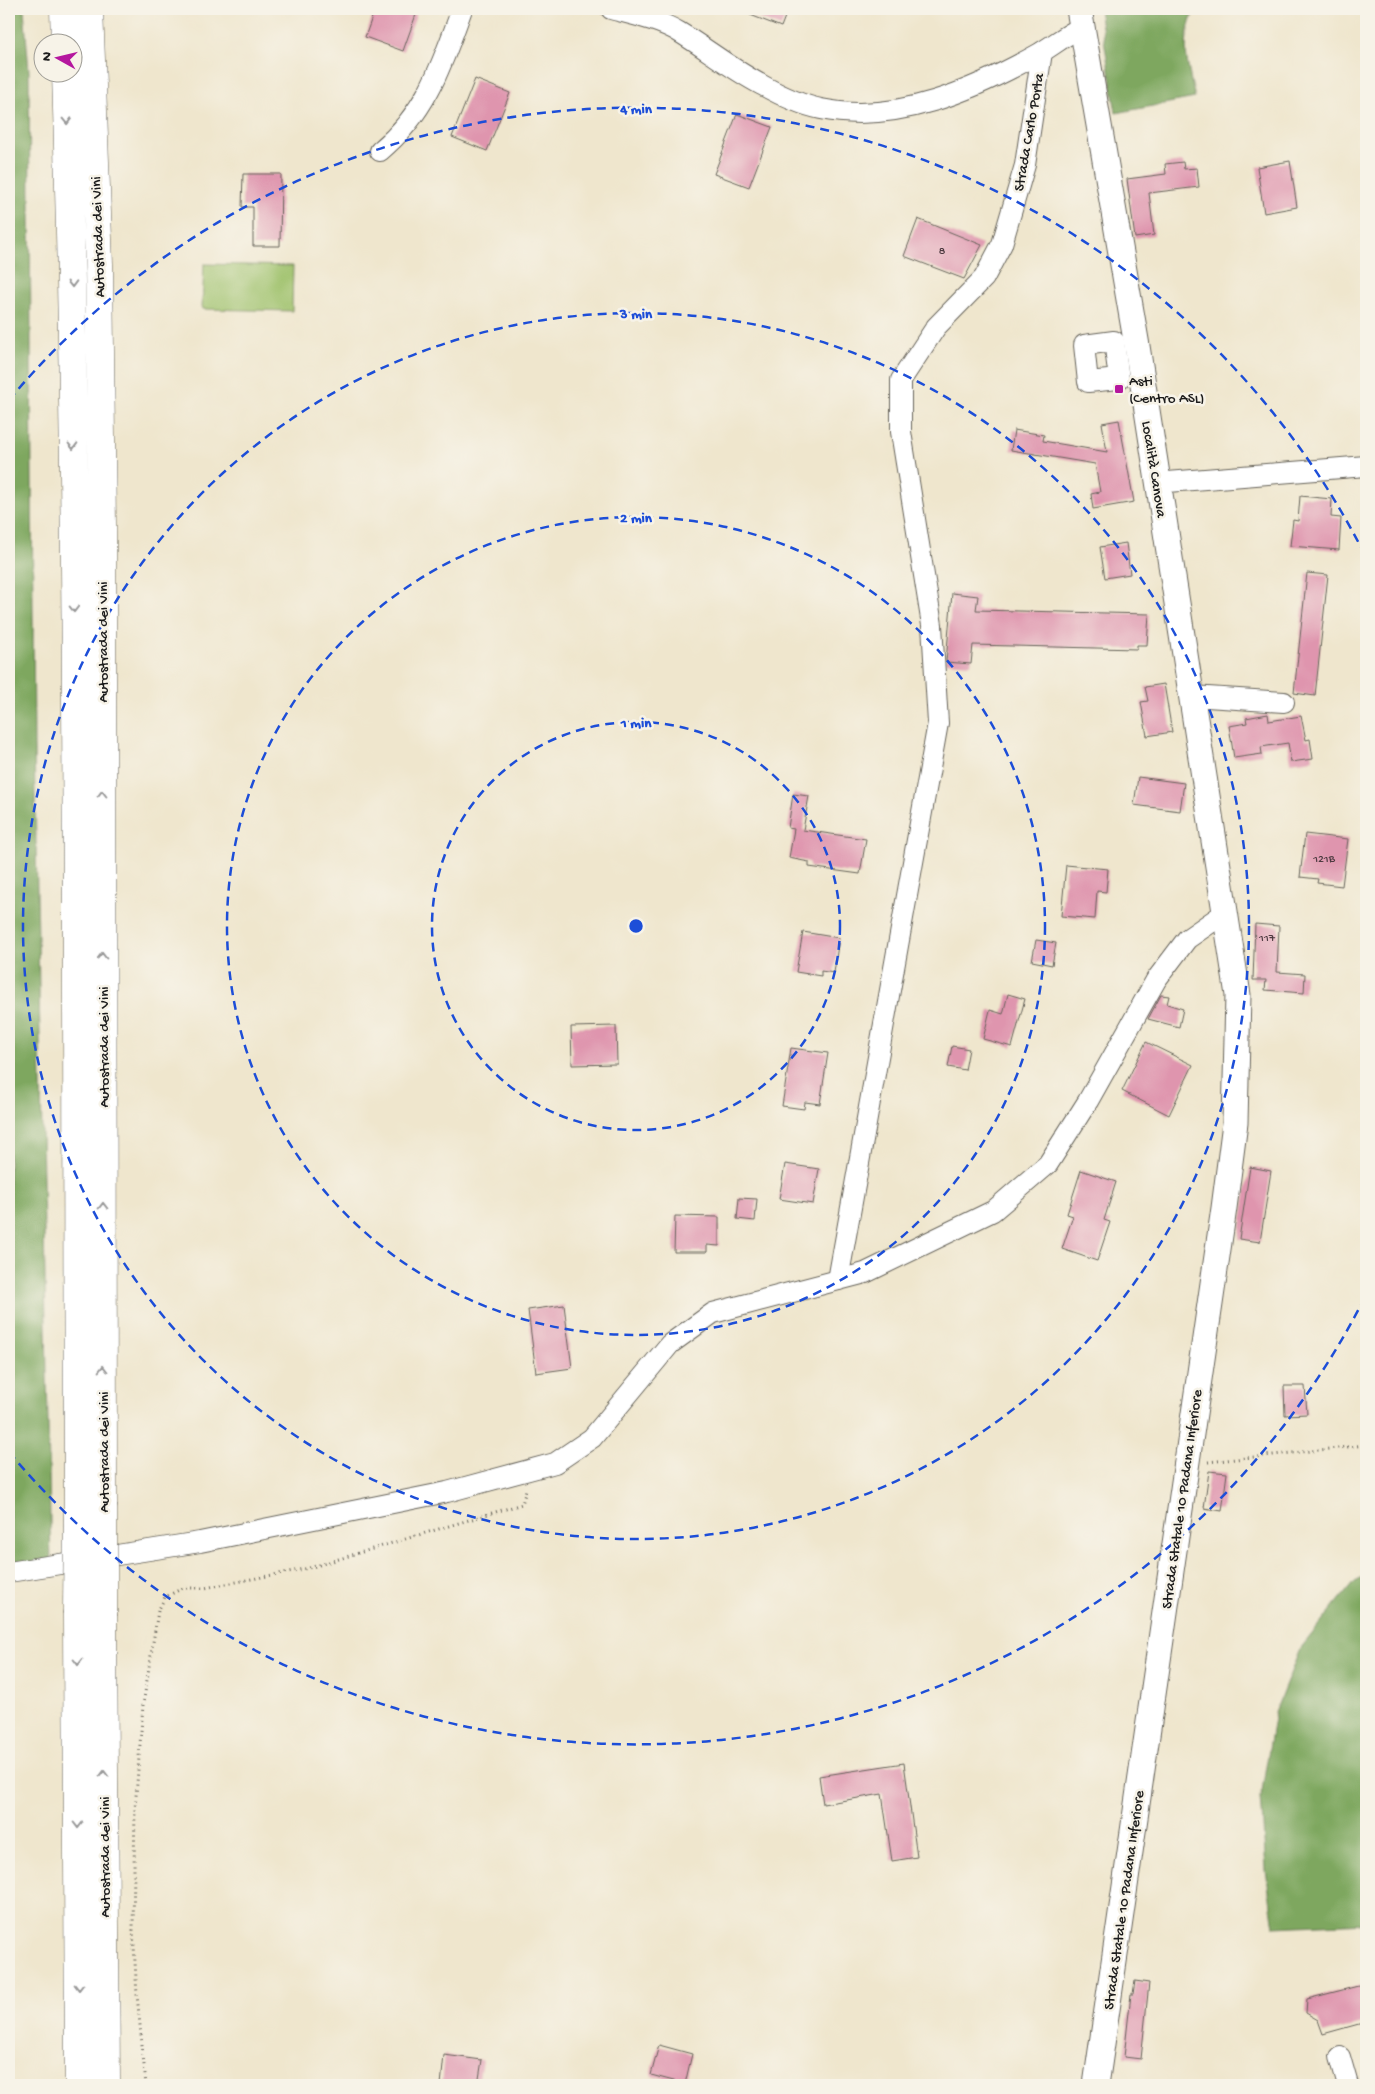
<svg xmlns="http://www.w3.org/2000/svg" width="1375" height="2094" font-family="'Gochi Hand',sans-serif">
<rect width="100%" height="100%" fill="#f7f3e8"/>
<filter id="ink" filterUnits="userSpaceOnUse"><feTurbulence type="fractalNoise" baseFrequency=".02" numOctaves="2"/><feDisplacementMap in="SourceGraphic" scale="10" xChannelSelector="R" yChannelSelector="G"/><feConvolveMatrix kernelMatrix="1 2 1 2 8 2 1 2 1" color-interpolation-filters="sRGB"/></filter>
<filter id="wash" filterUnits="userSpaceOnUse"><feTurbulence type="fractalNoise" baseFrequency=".0096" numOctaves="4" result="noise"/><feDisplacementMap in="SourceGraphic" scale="20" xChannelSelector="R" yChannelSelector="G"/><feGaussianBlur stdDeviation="1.12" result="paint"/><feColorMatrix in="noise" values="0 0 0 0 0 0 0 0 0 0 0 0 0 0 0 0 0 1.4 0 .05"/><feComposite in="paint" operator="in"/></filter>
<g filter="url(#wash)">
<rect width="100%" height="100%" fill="#efe6cd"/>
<path fill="#9ec16a" stroke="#5d6e43" d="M204,264L293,266L292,311L202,309Z"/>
<g fill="#7ea75e" stroke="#4d623d">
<path d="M9,9H24L29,71L34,745L51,1566L9,1572Z"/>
<path d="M1099,9H1195C1180,44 1187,62 1195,98L1116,113Z"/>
<path d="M1366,1576V1923L1274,1927L1266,1870L1261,1797L1275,1712L1300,1649L1354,1582Z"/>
</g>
<g id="blocks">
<g fill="#df95ae">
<path d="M375,9H418L403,51L365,37Z"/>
<path d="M735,9H788L781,27Z"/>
<path d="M475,79L510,93L487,151L452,137Z"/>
<path d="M737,114L772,127L749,187L714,174Z"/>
<path d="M1290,161L1297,207L1264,213L1257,167Z"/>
<path d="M1183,162L1184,169L1197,168L1199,187L1149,193L1154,235L1135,238L1127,179L1166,174L1165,164Z"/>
<path d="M243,174H281L280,246H253V207H242Z"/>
<path d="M918,219L982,245L964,279L904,256Z"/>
<path d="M1119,420L1134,502L1093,509L1091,494L1100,492L1095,464L1011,450L1014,430L1044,435L1043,441L1107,452L1102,423Z"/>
<path d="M1300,496L1332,499L1331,517L1341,518L1339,550L1290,546L1293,520L1298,521Z"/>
<path d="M1126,543L1130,574L1105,578L1100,547Z"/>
<path d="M1307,573L1328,575L1315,696L1294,693Z"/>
<path d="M952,593L978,596L976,610L1149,614L1147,645H1137V649L973,645L971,664L946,662Z"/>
<path d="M1164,684L1172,732L1147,736L1141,702L1148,701L1145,687Z"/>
<path d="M1268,714L1269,721L1301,716L1306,740L1310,739L1313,759L1291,762L1288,743L1261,747L1262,754L1234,758L1229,726L1247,723L1246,718Z"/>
<path d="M1138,777L1184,783L1180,811L1134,805Z"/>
<path d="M793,794L809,796L803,830L866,839L860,874L809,867V862L789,858L794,829L788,828Z"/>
<path d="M1305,834L1348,839L1342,886L1317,883L1318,879L1300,877Z"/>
<path d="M1066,865L1108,869L1106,892L1097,891L1095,919L1061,916Z"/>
<path d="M1255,924L1279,926L1277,972L1305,974L1304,993L1265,990L1266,980H1253Z"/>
<path d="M803,932L839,938L834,973L821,971V976L796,972Z"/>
<path d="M1036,940L1056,943L1052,965L1032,961Z"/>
<path d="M1008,994L1025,999L1012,1047L983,1039L990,1010L1003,1014Z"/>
<path d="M1161,995L1169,996L1167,1004L1183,1009L1179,1027L1148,1019Z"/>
<path d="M616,1026L617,1064L572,1065L571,1027Z"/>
<path d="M1146,1042L1193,1065L1169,1115L1122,1091Z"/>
<path d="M952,1046L969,1049L965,1070L948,1067Z"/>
<path d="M791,1048L828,1053L820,1104L805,1102L804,1109L782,1106Z"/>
<path d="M785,1164L819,1169L813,1204L779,1199Z"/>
<path d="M1250,1167L1271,1171L1260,1242L1239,1239Z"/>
<path d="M1081,1170L1116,1182L1104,1220L1110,1222L1097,1261L1062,1249L1073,1216L1067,1214Z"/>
<path d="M739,1198L757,1199L755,1221L737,1219Z"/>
<path d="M675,1216L719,1217V1246L707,1245V1252H674Z"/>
<path d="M564,1305L572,1368L536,1373L528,1310Z"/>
<path d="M1284,1386H1305L1307,1414L1285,1415Z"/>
<path d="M1209,1471L1227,1473L1222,1511L1204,1508Z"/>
<path d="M904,1763L917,1857L892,1861L882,1794L823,1804L819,1776Z"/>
<path d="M1135,1981L1149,1983L1141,2059L1124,2057L1131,1994H1133Z"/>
<path d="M1366,1984V2022L1323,2034L1318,2020L1306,2013L1307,1999Z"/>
<path d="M659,2045L692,2054L685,2084L651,2075Z"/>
<path d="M444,2055L482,2060L478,2085H441Z"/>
</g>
</g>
</g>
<g filter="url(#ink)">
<use href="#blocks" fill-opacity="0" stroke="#66635a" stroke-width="1"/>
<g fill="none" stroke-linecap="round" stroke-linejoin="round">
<g stroke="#66635a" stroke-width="22">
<g id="minor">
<path d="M611,9C633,15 659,20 679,32C707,49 733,70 762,85C780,95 801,105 821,109C897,125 976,89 1040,53C1055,44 1067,34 1082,27"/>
<path d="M380,151C427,112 442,64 462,9"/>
<path d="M1114,341L1119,379L1088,382L1084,345Z"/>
<path d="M1157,487L1168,482L1366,466"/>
<path d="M1192,696L1284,702"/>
<path d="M838,1280L938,723L932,625L901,432V380L936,327L984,278L1002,244L1025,165L1042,52"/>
<path d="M9,1572L200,1542L447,1492L555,1463L592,1438L670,1344L713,1313L865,1273L993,1211L1048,1164L1088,1101L1156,980L1187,939L1226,912"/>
<path d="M1340,2057L1348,2085"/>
</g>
</g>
<g stroke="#66635a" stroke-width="27">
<path id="major" d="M1079,9L1137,346L1238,995L1235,1123L1224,1208L1096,2085"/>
</g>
<g stroke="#66635a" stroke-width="29">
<g id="highway">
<path d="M64,9L65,42"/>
<path d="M89,9L99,264L102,527L103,1505"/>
<path d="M66,72C80,551 76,1030 78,1508"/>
<path d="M77,1614L79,2085"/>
<path d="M103,1616L106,2085"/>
</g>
</g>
<g stroke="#66635a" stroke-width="3" stroke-dasharray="1 4" stroke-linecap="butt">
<path d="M1208,1462L1366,1445"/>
<path d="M146,2085L137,1995L133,1929L135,1809L143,1705L158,1611L165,1597L183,1588H205L309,1568L522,1504L526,1490"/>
</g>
<use href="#minor" stroke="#fff" stroke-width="20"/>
<use href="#major" stroke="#fff" stroke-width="25"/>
<use href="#highway" stroke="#fff" stroke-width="28"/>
<g stroke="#66635a" stroke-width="29" stroke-linecap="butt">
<g id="highway-bridge">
<path d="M77,1614L78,1508"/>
<path d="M103,1616V1505"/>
</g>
</g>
<use href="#highway-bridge" stroke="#fff" stroke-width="28"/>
</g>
<defs><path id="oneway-chevron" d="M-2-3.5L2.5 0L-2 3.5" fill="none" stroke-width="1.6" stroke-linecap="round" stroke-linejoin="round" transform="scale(1.25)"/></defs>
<g stroke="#999">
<use href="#oneway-chevron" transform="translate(67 121) rotate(88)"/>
<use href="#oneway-chevron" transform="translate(72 284) rotate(89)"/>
<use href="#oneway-chevron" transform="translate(73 446) rotate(89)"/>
<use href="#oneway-chevron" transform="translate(74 609) rotate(90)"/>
<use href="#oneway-chevron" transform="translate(102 794) rotate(-90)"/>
<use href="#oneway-chevron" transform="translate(102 956) rotate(-90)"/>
<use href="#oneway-chevron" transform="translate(103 1206) rotate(-90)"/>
<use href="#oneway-chevron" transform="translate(103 1369) rotate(-90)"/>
<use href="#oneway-chevron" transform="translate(78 1662) rotate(90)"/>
<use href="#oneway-chevron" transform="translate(104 1774) rotate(-90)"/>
<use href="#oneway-chevron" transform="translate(78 1825) rotate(90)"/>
<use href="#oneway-chevron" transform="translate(79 1987) rotate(90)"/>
</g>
</g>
<g fill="none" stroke="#1d4ed8" stroke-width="2.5" stroke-dasharray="9 6">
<circle cx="636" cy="926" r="204"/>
<circle cx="636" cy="926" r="409"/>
<circle cx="636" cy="926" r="613"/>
<path d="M1365 1297A818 818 0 0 1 9 1452M9 400A818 818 0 0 1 1365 555"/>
</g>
<rect fill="#b5179e" stroke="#f7f3e8" stroke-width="2" x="1114" y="384" width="10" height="10" rx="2.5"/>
<g text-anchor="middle" stroke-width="5" stroke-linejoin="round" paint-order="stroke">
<g font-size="12" fill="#4d3a40">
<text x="942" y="254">8</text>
<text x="1324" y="862">121B</text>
<text x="1267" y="941">117</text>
</g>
<g font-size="15" fill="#1c1c1c" stroke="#f7f3e8">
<text transform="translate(1028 132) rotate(-80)" y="5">Strada Carlo Porta</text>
<text transform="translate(97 237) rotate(-92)" y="5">Autostrada dei Vini</text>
<text transform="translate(1155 469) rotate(81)" y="5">Località Canova</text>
<text transform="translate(102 642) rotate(-90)" y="5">Autostrada dei Vini</text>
<text transform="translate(103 1047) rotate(-90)" y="5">Autostrada dei Vini</text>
<text transform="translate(103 1452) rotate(-90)" y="5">Autostrada dei Vini</text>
<text transform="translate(1181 1499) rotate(-82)" y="5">Strada Statale 10 Padana Inferiore</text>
<text transform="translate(104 1857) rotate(-90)" y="5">Autostrada dei Vini</text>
<text transform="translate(1123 1900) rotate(-82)" y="5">Strada Statale 10 Padana Inferiore</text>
</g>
<g font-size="15" fill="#1c1c1c" stroke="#f7f3e8" text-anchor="start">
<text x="1129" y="385">Asti<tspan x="1129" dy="17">(Centro ASL)</tspan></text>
</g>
</g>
<circle cx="636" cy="926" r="8" fill="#1d4ed8" stroke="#f7f3e8" stroke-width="2.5"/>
<g font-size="15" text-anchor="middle" font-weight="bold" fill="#1d4ed8" stroke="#f7f3e8" stroke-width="5" stroke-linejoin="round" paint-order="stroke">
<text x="636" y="113">4 min</text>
<text x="636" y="318">3 min</text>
<text x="636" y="522">2 min</text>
<text x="636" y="727">1 min</text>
</g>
<rect width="1375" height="2094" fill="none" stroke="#f7f3e8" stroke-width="30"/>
<g transform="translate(58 58) rotate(278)"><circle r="24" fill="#f7f3e8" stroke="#9f9d96"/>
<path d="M0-4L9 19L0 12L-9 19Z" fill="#b5179e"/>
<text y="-8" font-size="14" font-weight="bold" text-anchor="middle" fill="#1c1c1c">N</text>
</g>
</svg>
